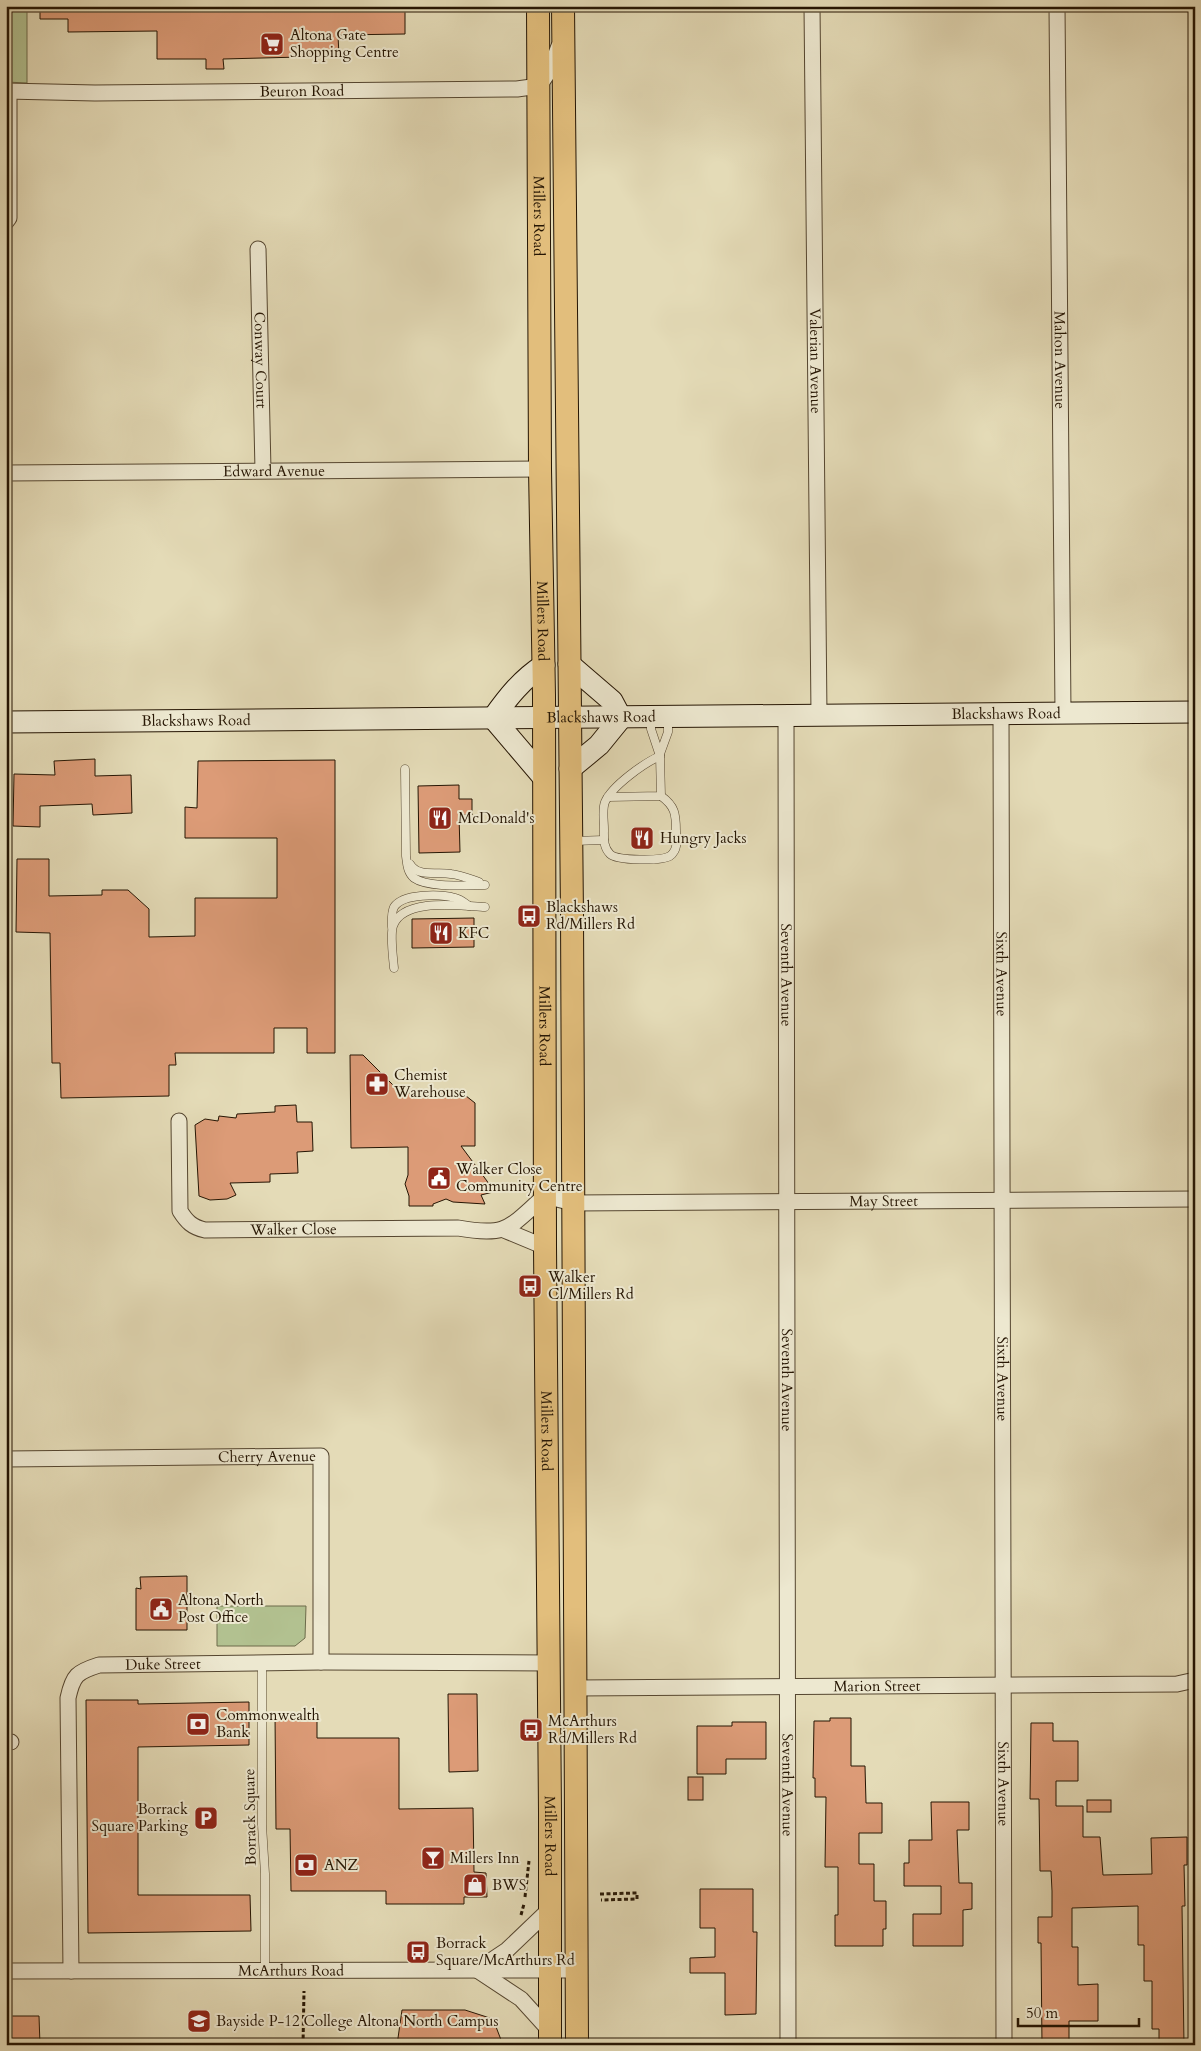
<svg xmlns="http://www.w3.org/2000/svg" width="1201" height="2051" font-family="Cardo,serif">
<rect width="100%" height="100%" fill="#e4dbb7"/>
<filter id="stains"><feTurbulence type="fractalNoise" baseFrequency=".004" numOctaves="4"/><feColorMatrix values="0 0 0 0 .2 0 0 0 0 .09 0 0 0 0 .02 0 0 0 .5 -.17"/></filter>
<radialGradient id="worn" r=".72"><stop offset=".6" stop-color="#630" stop-opacity="0"/><stop offset="1" stop-color="#630" stop-opacity=".3"/></radialGradient>
<g fill="#b2c190" stroke="#6c6b4a">
<path d="M6,6H27V83L6,82Z"/>
<path d="M217,1606H306L305,1638L295,1646H217Z"/>
</g>
<g fill="#dc9b77" stroke="#251503">
<path d="M40,6H405V34L338,35L339,56L223,59L224,69H206V59H157V31L68,32V19H40Z"/>
<path d="M95,759V776L131,775L132,813L93,815L92,804L40,806V827L13,826L14,774L55,775L54,761Z"/>
<path d="M335,760V1053H307V1028H274V1053H175L176,1065H169V1096L61,1098L60,1063H52L50,933L16,932L17,859H49V896L102,895V890H128L149,909V937L195,936V898H277V838H185V807L197,808L198,761Z"/>
<path d="M459,785V799H472V815H459L460,852L419,853L418,786Z"/>
<path d="M474,918V947L412,948V919Z"/>
<path d="M350,1055H363L401,1093L461,1092L475,1103V1146H461L487,1181L493,1192L481,1195L485,1204L453,1202L446,1199L433,1204V1206H409V1196L405,1184L408,1175V1147L351,1148Z"/>
<path d="M296,1105L297,1122H312L313,1151L297,1152L298,1173L270,1174V1182L230,1183L236,1195L227,1199L210,1200L199,1196L195,1125L205,1119L218,1121L219,1116L236,1118L237,1114L275,1112V1106Z"/>
<path d="M187,1576V1630H136V1588L141,1589L140,1577Z"/>
<path d="M448,1694H477L478,1771L449,1772Z"/>
<path d="M86,1700H138V1704L249,1702V1745L138,1747V1895H250L251,1931L88,1933Z"/>
<path d="M275,1715H317V1738H399V1809L473,1808L474,1872L486,1873L487,1897H464V1904H386V1891H291L290,1829H276Z"/>
<path d="M830,1718H851V1766H865L866,1803H882V1833H859V1864H874V1901H886V1929H883V1946H835V1915H838V1867H825L826,1797H815V1778H813L814,1721H830Z"/>
<path d="M732,1722H766V1759H726V1774H697V1726H732Z"/>
<path d="M1031,1723H1053V1741H1078V1781H1056V1806H1083V1837H1100L1103,1875L1152,1874L1151,1838L1187,1837V1865H1184L1185,1906H1182L1184,2045H1159V2029H1152V1981H1144V1945H1138V1906L1072,1908V1947H1078V1985L1098,1984V2021H1069V2045H1042L1041,1943H1038V1917H1052V1891L1051,1871H1040L1039,1799H1030Z"/>
<rect x="688" y="1777" width="15" height="23"/>
<rect x="1087" y="1800" width="24" height="12"/>
<path d="M931,1802H969V1830H957L959,1883H972V1909L963,1910V1946H913V1914H941V1886H904V1863H909V1840H932Z"/>
<path d="M700,1889H753V1932H757L756,2014L725,2015V1973H690V1958L715,1957V1928H700Z"/>
<path d="M402,2010H465L493,2019L503,2045H397Z"/>
<path d="M6,2016H39L40,2045H6Z"/>
</g>
<g fill="none" stroke-linecap="round" stroke-linejoin="round">
<g stroke="#554630" stroke-width="9">
<g id="lane">
<path d="M660,754L668,732V717"/>
<path d="M660,756C644,763 612,786 605,802C602,809 604,821 604,829C604,838 603,847 610,854C617,861 662,861 670,856C678,850 677,840 676,831C676,814 675,806 661,796"/>
<path d="M405,769L406,856C407,863 407,872 414,878C428,888 468,885 485,885"/>
<path d="M608,797L661,796L660,756L651,729V718"/>
<path d="M573,841L604,840"/>
<path d="M410,864C418,878 438,871 451,874C461,875 470,879 479,882"/>
<path d="M392,927C392,920 391,913 394,907C403,893 441,894 455,898C460,899 465,903 469,906"/>
<path d="M394,968C393,957 390,935 393,926C403,897 461,906 485,907"/>
<path d="M262,1663V1825L265,1874V1970"/>
</g>
</g>
<g stroke="#554630" stroke-width="17">
<g id="street">
<path id="s1" d="M812,6L819,715"/>
<path id="s2" d="M1057,6L1063,713"/>
<path id="s3" d="M6,91L95,93L517,89L539,86L550,70L559,46"/>
<path d="M6,222L9,218V92"/>
<path id="s4" d="M258,249L263,470"/>
<path id="s5" d="M6,473L540,469"/>
<path id="s6" d="M1001,714L1004,2045"/>
<path id="s7" d="M786,716L788,2045"/>
<path id="s8" d="M179,1121L180,1211C187,1222 192,1227 205,1230L458,1228C509,1237 509,1227 545,1196L573,1203L1195,1199"/>
<path d="M504,1230L545,1247"/>
<path id="s9" d="M6,1459L321,1456V1662"/>
<path id="s10" d="M576,1688L1177,1684L1195,1680"/>
<path d="M6,1742H11"/>
<path d="M477,1970L507,1950L551,1908"/>
<path d="M477,1970L521,1999L550,2031"/>
<path id="s11" d="M6,1971L577,1970"/>
<path id="s12" d="M71,1971L68,1698C73,1675 77,1672 99,1665L321,1662L549,1663"/>
</g>
</g>
<g stroke="#251503" stroke-width="23">
<g id="secondary">
<path d="M569,664L612,701L621,718"/>
<path d="M493,718L544,778"/>
<path d="M493,718C508,697 522,679 544,665"/>
<path id="s13" d="M6,722L1195,712"/>
<path d="M570,769L599,745L621,718"/>
</g>
</g>
<g stroke="#251503" stroke-width="24">
<g id="primary">
<path id="s14" d="M538,6L540,469L544,695L545,1247L550,1812V2045"/>
<path d="M563,6L572,915L577,2045"/>
</g>
</g>
<g stroke="#251503" stroke-width="3" stroke-dasharray="4 2.5" stroke-linecap="butt">
<path d="M600,1894L637,1893V1899L601,1900"/>
<path d="M525,1897L529,1861"/>
<path d="M521,1915L524,1904"/>
<path d="M303,2045L304,1991"/>
</g>
<use href="#lane" stroke="#ede8d0" stroke-width="8"/>
<use href="#street" stroke="#ede8d0" stroke-width="15"/>
<use href="#secondary" stroke="#ede8d0" stroke-width="21"/>
<use href="#primary" stroke="#e2be7c" stroke-width="22"/>
</g>
<defs>
<g id="supermarket-square" transform="scale(1.25)"><rect x="-9" y="-9" width="18" height="18" rx="4" fill="#8f2418" stroke="#ede8d0"/><path d="M-6-5.5h2.5l.6 2H6L4.5 2H-2.5L-4.4-4H-6ZM-1.5 3.2a1.3 1.3 0 1 0 .1 0ZM3 3.2a1.3 1.3 0 1 0 .1 0Z" fill="#fff"/></g>
<g id="restaurant-square" transform="scale(1.25)"><rect x="-9" y="-9" width="18" height="18" rx="4" fill="#8f2418" stroke="#ede8d0"/><path d="M-5-6h1v4h1v-4h1v4h1v-4h1v5L-1.5 .5V6h-2V.5L-5-1ZM5-6V6H3V1.5H1.5Q1.5-4 5-6Z" fill="#fff"/></g>
<g id="bus-square" transform="scale(1.25)"><rect x="-9" y="-9" width="18" height="18" rx="4" fill="#8f2418" stroke="#ede8d0"/><path d="M-5-6H5V4H4V6H2V4H-2V6H-4V4H-5ZM-3.5-4V0h7V-4ZM-3.5 1.2v1.5H-2V1.2ZM2 1.2v1.5H3.5V1.2Z" fill="#fff"/></g>
<g id="pharmacy-square" transform="scale(1.25)"><rect x="-9" y="-9" width="18" height="18" rx="4" fill="#8f2418" stroke="#ede8d0"/><path d="M-2-6h4v4h4v4h-4v4h-4v-4h-4v-4h4Z" fill="#fff"/></g>
<g id="civic-square" transform="scale(1.25)"><rect x="-9" y="-9" width="18" height="18" rx="4" fill="#8f2418" stroke="#ede8d0"/><path d="M-.6-6.5H3V-4.5H.6V-3L4-1V1h2V6H-6V1h2V-1L-.6-3ZM-1.2 2.5V6h2.4V2.5Z" fill="#fff"/></g>
<g id="bank-square" transform="scale(1.25)"><rect x="-9" y="-9" width="18" height="18" rx="4" fill="#8f2418" stroke="#ede8d0"/><path d="M-6-4H6V4H-6ZM0-2.3a2.3 2.3 0 1 0 0 4.6a2.3 2.3 0 1 0 0-4.6Z" fill="#fff"/></g>
<g id="parking-square" transform="scale(1.25)"><rect x="-9" y="-9" width="18" height="18" rx="4" fill="#8f2418" stroke="#ede8d0"/><path d="M-3.5-5.5H1a3.5 3.5 0 0 1 0 7H-1V5.5H-3.5ZM-1-3.4V-.6H.8a1.4 1.4 0 0 0 0-2.8Z" fill="#fff"/></g>
<g id="bar-square" transform="scale(1.25)"><rect x="-9" y="-9" width="18" height="18" rx="4" fill="#8f2418" stroke="#ede8d0"/><path d="M-6-5H6L.8 .8V4.5H3.5V6h-7V4.5H-.8V.8Z" fill="#fff"/></g>
<g id="shop-square" transform="scale(1.25)"><rect x="-9" y="-9" width="18" height="18" rx="4" fill="#8f2418" stroke="#ede8d0"/><path d="M-5-2.5h2.3a2.7 3.5 0 0 1 5.4 0H5L5.5 6h-11ZM-1.5-2.5h3a1.5 2.3 0 0 0-3 0Z" fill="#fff"/></g>
<g id="school-square" transform="scale(1.25)"><rect x="-9" y="-9" width="18" height="18" rx="4" fill="#8f2418" stroke="#ede8d0"/><path d="M0-5L7-2L0 1L-7-2ZM-4 1L0 2.5L4 1V4Q0 6-4 4Z" fill="#fff"/></g>
</defs>
<g fill-rule="evenodd">
<use href="#supermarket-square" x="272" y="44"/>
<use href="#restaurant-square" x="440" y="818"/>
<use href="#restaurant-square" x="642" y="838"/>
<use href="#bus-square" x="529" y="916"/>
<use href="#restaurant-square" x="441" y="933"/>
<use href="#pharmacy-square" x="377" y="1084"/>
<use href="#civic-square" x="439" y="1178"/>
<use href="#bus-square" x="530" y="1286"/>
<use href="#civic-square" x="161" y="1609"/>
<use href="#bank-square" x="198" y="1724"/>
<use href="#bus-square" x="531" y="1730"/>
<use href="#parking-square" x="206" y="1818"/>
<use href="#bar-square" x="433" y="1858"/>
<use href="#bank-square" x="306" y="1865"/>
<use href="#shop-square" x="475" y="1885"/>
<use href="#bus-square" x="418" y="1952"/>
<use href="#school-square" x="199" y="2021"/>
</g>
<g text-anchor="middle" stroke-width="4" stroke-linejoin="round" paint-order="stroke">
<g font-size="15" fill="#251503" stroke="#ede8d0" text-anchor="start">
<text x="290" y="40">Altona Gate<tspan x="290" dy="17">Shopping Centre</tspan></text>
<text x="458" y="823">McDonald's</text>
<text x="660" y="843">Hungry Jacks</text>
<text x="546" y="912">Blackshaws<tspan x="546" dy="17">Rd/Millers Rd</tspan></text>
<text x="458" y="938">KFC</text>
<text x="394" y="1080">Chemist<tspan x="394" dy="17">Warehouse</tspan></text>
<text x="456" y="1174">Walker Close<tspan x="456" dy="17">Community Centre</tspan></text>
<text x="548" y="1282">Walker<tspan x="548" dy="17">Cl/Millers Rd</tspan></text>
<text x="178" y="1605">Altona North<tspan x="178" dy="17">Post Office</tspan></text>
<text x="216" y="1720">Commonwealth<tspan x="216" dy="17">Bank</tspan></text>
<text x="548" y="1726">McArthurs<tspan x="548" dy="17">Rd/Millers Rd</tspan></text>
<text x="188" y="1814" text-anchor="end">Borrack<tspan x="188" dy="17">Square Parking</tspan></text>
<text x="450" y="1863">Millers Inn</text>
<text x="324" y="1870">ANZ</text>
<text x="492" y="1890">BWS</text>
<text x="436" y="1948">Borrack<tspan x="436" dy="17">Square/McArthurs Rd</tspan></text>
<text x="216" y="2026">Bayside P-12 College Altona North Campus</text>
</g>
<g font-size="15" fill="#251503" stroke="#ede8d0">
<text dy="5" stroke="none"><textPath href="#s3" startOffset="296">Beuron Road</textPath></text>
<text dy="5" stroke="none"><textPath href="#s14" startOffset="210">Millers Road</textPath></text>
<text dy="5" stroke="none"><textPath href="#s4" startOffset="111">Conway Court</textPath></text>
<text dy="5" stroke="none"><textPath href="#s2" startOffset="354">Mahon Avenue</textPath></text>
<text dy="5" stroke="none"><textPath href="#s1" startOffset="355">Valerian Avenue</textPath></text>
<text dy="5" stroke="none"><textPath href="#s5" startOffset="268">Edward Avenue</textPath></text>
<text dy="5" stroke="none"><textPath href="#s14" startOffset="615">Millers Road</textPath></text>
<text dy="5" stroke="none"><textPath href="#s13" startOffset="1000">Blackshaws Road</textPath></text>
<text dy="5" stroke="none"><textPath href="#s13" startOffset="595">Blackshaws Road</textPath></text>
<text dy="5" stroke="none"><textPath href="#s13" startOffset="190">Blackshaws Road</textPath></text>
<text dy="5" stroke="none"><textPath href="#s6" startOffset="260">Sixth Avenue</textPath></text>
<text dy="5" stroke="none"><textPath href="#s7" startOffset="259">Seventh Avenue</textPath></text>
<text dy="5" stroke="none"><textPath href="#s14" startOffset="1020">Millers Road</textPath></text>
<text dy="5" stroke="none"><textPath href="#s8" startOffset="814">May Street</textPath></text>
<text dy="5" stroke="none"><textPath href="#s8" startOffset="211">Walker Close</textPath></text>
<text dy="5" stroke="none"><textPath href="#s6" startOffset="665">Sixth Avenue</textPath></text>
<text dy="5" stroke="none"><textPath href="#s7" startOffset="664">Seventh Avenue</textPath></text>
<text dy="5" stroke="none"><textPath href="#s14" startOffset="1425">Millers Road</textPath></text>
<text dy="5" stroke="none"><textPath href="#s9" startOffset="261">Cherry Avenue</textPath></text>
<text dy="5" stroke="none"><textPath href="#s12" startOffset="386">Duke Street</textPath></text>
<text dy="5" stroke="none"><textPath href="#s10" startOffset="301">Marion Street</textPath></text>
<text dy="5" stroke="none"><textPath href="#s6" startOffset="1070">Sixth Avenue</textPath></text>
<text dy="5" stroke="none"><textPath href="#s7" startOffset="1069">Seventh Avenue</textPath></text>
<text transform="translate(250 1817) rotate(-91)" y="5">Borrack Square</text>
<text dy="5" stroke="none"><textPath href="#s14" startOffset="1830">Millers Road</textPath></text>
<text dy="5" stroke="none"><textPath href="#s11" startOffset="285">McArthurs Road</textPath></text>
</g>
</g>
<rect width="1201" height="2051" fill="none" stroke="#e4dbb7" stroke-width="25"/>
<rect x="8" y="8" width="1186" height="2036" fill="none" stroke="#251503" stroke-width="2.5"/>
<rect x="12" y="12" width="1176" height="2026" fill="none" stroke="#251503"/>
<path d="M1018 2018v8h121v-8" fill="none" stroke="#251503" stroke-width="2.5"/>
<text x="1026" y="2018" font-size="15" fill="#251503" stroke="#ede8d0" stroke-width="4" paint-order="stroke">50 m</text>
<rect width="100%" height="100%" filter="url(#stains)"/>
<rect width="100%" height="100%" fill="url(#worn)"/>
</svg>
